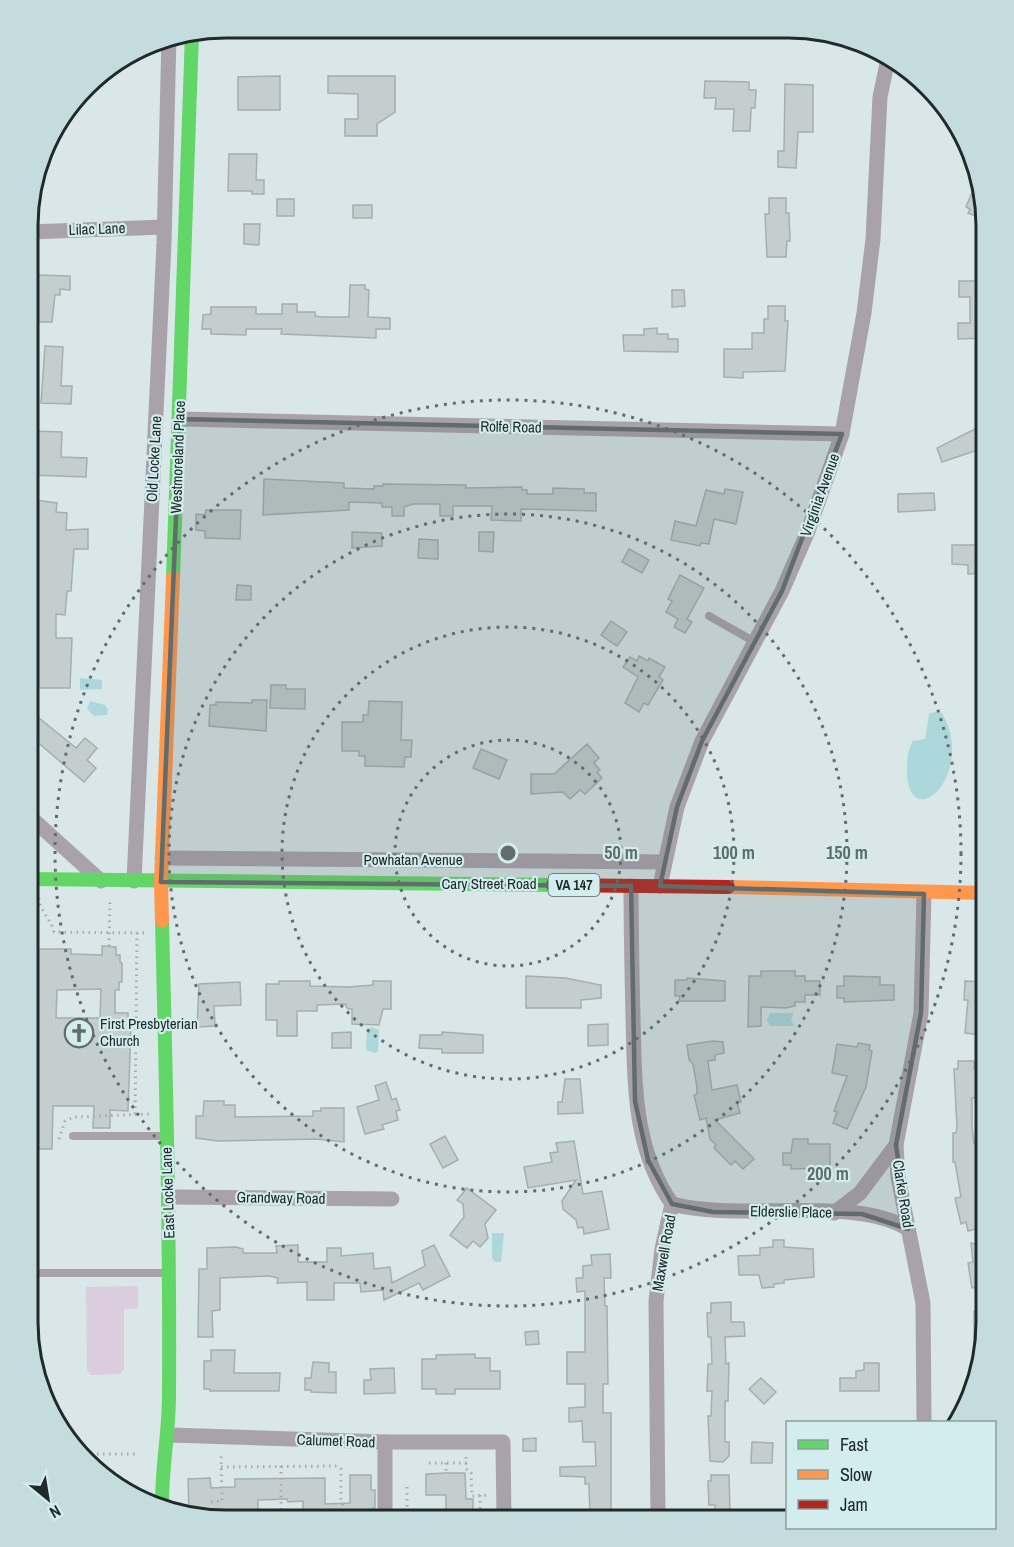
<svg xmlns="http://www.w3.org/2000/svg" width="1014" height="1547" font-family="'Archivo Narrow',sans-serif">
<rect width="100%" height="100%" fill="#d9e7e8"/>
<path fill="#dbcdde" d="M138,1286V1308L124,1309V1369L120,1374L91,1375L87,1370L86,1287Z"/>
<g fill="#acd8db">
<path d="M80,678L102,680V689L80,690Z"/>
<path d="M90,701L105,705L108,710L107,715L94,716L87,709Z"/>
<path d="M934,712L942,713C977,774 910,836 907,773C907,763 907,750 913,741L925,739L929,714Z"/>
<path d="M770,1013H794L791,1019L794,1026H770L767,1020Z"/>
<path d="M371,1027L379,1030L378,1051L375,1053L366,1050L367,1029Z"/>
<path d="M492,1233H504L501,1262H495L492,1258Z"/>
</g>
<g fill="#c4cecf" stroke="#a4afaf" stroke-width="1.5" fill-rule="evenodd">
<path d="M280,76V110H238V77Z"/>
<path d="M328,76H395V112L377,124V136H345V119H358V94L328,93Z"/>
<path d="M705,81L749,82V90H756L755,108H751L750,131H733L734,109H715L716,98H704Z"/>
<path d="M785,84L813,85V132H798L796,168L778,167V151H784Z"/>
<path d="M229,154H257L256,180H264V194H252V191H228Z"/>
<path d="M978,178L983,204L986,220L968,213L970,209L966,207Z"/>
<path d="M769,198H786V213H789L790,241H787L786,257H767L765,214H769Z"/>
<rect x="277" y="199" width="17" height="17"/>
<rect x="353" y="205" width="19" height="13"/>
<path d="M244,224H260L259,245L244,244Z"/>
<path d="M36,275L70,276V290L60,289V295H55L52,322H37Z"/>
<path d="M959,281H987V338L958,339V323H970V297H959Z"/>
<path d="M350,285H365V289L369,290L368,317L390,318V329H376V338L281,334L282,329H246V335L211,334V329H202L203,315L211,314V307H256V314H282V304H297V312H315V316L322,317H349Z"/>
<path d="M672,290H684L685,306L672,307Z"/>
<path d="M768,306H785V321H788L785,371L743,372V378L724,377V349H752V333H764V319H768Z"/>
<path d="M657,328V334H668V339H678V352L624,351L623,335H644V329Z"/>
<path d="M45,346L63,347L61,386H72L71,404L41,403Z"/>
<path d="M981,426L987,437V447L942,462L937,448Z"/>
<path d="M31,431L62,432L61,457L87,458L86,477L29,475L28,446Z"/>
<path d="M264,479L344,483V488L374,489V486H383V484L466,485V488L522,487V490H527V494H553V488L584,489V493H596V511L521,509V521L491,520L492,506H453V516H440V504H413L404,507V516H392V507H382V503L349,502V510L263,515Z"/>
<path d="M725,489L743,492L736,524L714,519L709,544L701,543L700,546L671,540L675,521L696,526L706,490L724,494Z"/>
<path d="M934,493L935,510L898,512V494Z"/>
<path d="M28,499L57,503L56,512L67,513L66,530L88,529V549H74L71,591H67L65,615L56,614V638H72L70,688H28V640L37,641L38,617L28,616V575H31L34,548H28Z"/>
<path d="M206,510H241L240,539L205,538V531L196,530V514L205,515Z"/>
<path d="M352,532L382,533V546L352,548Z"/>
<path d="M479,532H494L493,552L479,551Z"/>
<path d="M419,539L438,540V559L418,558Z"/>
<path d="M952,545H987V573L968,574V565L952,564Z"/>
<path d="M629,549L649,560L642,573L622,562Z"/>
<path d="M680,575L704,588L687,619L692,622L685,633L674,627L678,619L666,612L672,601L668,599Z"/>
<path d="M237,585L251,586V600H236Z"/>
<path d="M611,621L627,632L617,646L601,635Z"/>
<path d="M639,656L648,661L649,658L665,667L659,677L663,680L648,705L644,703L639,712L625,703L638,677L623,667L630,657L637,661Z"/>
<path d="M271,685H286V689H305V709L270,708Z"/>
<path d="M252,700H267L266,731L209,726L210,705H216V702L252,703Z"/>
<path d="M369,701L402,702L401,740H412L411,757H405L404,767L365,766V756H359V751H342V722H363V715H368Z"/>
<path d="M33,713L76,748L85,738L97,748L87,760L96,768L84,782L28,734V719Z"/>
<path d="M587,744L599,758L594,763L600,770L597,772L602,778L585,794L580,790L570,799L563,792L531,794V774H554Z"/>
<path d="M481,749L507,760L499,779L473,768Z"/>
<path d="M102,946L116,947V955H120V962L122,963V982H119V990H115V1013H128V1027H131L128,1111L110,1110V1128H93L94,1106H53L52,1149H33L28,1039L31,949H71V954L102,955ZM101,989L100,1018H56L57,990Z"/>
<path d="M761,971H795V976H805V981H820V995H805V1002H795V1006L786,1008L761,1007V1026L748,1027L749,976H761Z"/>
<path d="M526,976L565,978L601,985V998L581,1000V1008H526Z"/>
<path d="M844,976L880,977V985H894V1000L844,1002V998H837V986H844Z"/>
<path d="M687,978L725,981V1001H679L680,996H675V980H687Z"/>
<path d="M279,981H310V986L348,987L373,985V981H391V1009H383L379,1025L352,1024V1009H348L345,1004L317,1005V1011H297V1036H277V1020H266V984H279Z"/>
<path d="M965,981L987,982V1005H984L981,1035L965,1033L968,1000H964Z"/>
<path d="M240,982L241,1005L214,1006L215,1026L197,1027L199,984Z"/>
<path d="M608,1024V1045L588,1046V1025Z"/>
<path d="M351,1032V1048H332V1033Z"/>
<path d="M442,1032L483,1035V1053H442V1049L419,1048L420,1035H442Z"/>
<path d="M713,1041L723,1042L724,1053L715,1055V1060L708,1061L712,1090L737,1085L741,1102H737L740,1113L715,1120L754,1159L743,1169L735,1161L731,1165L714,1148L716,1145L710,1139L706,1118L700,1120L694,1095L697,1094V1087L693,1064L689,1060L687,1045Z"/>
<path d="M858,1043L870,1045L869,1050L872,1051L866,1087L847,1129L833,1123L837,1112L834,1111L847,1076L832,1073L837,1044L857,1047Z"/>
<path d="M958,1061H974V1069H987V1097L972,1098V1126L974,1143L987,1144V1218L983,1223L984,1227L968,1231L966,1222L961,1224L955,1198L961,1197L955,1162H953V1133H956L957,1127L954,1069H958Z"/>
<path d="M565,1079H580L583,1113L558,1114V1102H562Z"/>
<path d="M386,1082L392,1100L396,1098L400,1110L396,1111L398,1120L382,1125L384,1129L365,1134L357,1107L379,1100L375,1086Z"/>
<path d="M204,1101H224V1105H235V1117L313,1116V1111H321V1108H344V1142L316,1139L218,1141L196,1138V1116H203Z"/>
<path d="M445,1136L458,1160L443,1168L430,1144Z"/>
<path d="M793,1139H808V1144H830V1168L791,1169V1165H783V1153H791Z"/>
<path d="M574,1141L583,1194L602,1191L609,1229L584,1234L583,1227L578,1228L576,1220L563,1209L562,1201L576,1180L528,1188L524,1167L552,1162L550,1153L558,1152L556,1143Z"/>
<path d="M467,1188L496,1210L485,1224L488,1238L480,1247L473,1241L467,1248L450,1235L464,1217L463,1204L457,1200Z"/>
<path d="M773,1240H784V1247L813,1249L814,1277L784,1280V1283L774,1284V1287L762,1288L759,1275H739L738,1256L760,1255V1248L773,1247Z"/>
<path d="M971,1243L987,1247V1286L972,1288L968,1263L973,1262Z"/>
<path d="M298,1245V1262H327V1248H341V1256L373,1253L374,1269L390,1267L392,1283L425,1266L422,1251L434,1245L450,1276L423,1290L419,1283L384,1300L383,1290L361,1292L360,1283H334V1300H307V1282L277,1283L278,1278L269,1276L220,1278V1310L212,1311L213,1337H198L199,1269H207V1248L236,1247L243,1249V1253H277L276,1246Z"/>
<path d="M610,1254L611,1278H604L605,1306H607L608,1384H603V1413H611V1520L590,1519L589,1484H585V1477L560,1476V1467L596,1466L595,1442H583L582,1421L569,1422V1408L585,1407V1384H567V1352H585V1291L577,1292L576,1278H583V1266L592,1265L591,1255Z"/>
<path d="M731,1302V1322H744L745,1336L725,1337L726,1364L729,1363L728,1401H725V1442H729V1456L723,1462L710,1461L708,1416H711L712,1391H707L708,1364H712L711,1337H708L707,1313H711V1303Z"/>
<path d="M987,1310V1335L974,1368V1311Z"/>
<path d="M538,1331L539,1344L526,1345L525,1332Z"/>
<path d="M211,1350H235L234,1373H280L279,1391H210V1389H204V1361H211Z"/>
<path d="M475,1354V1358H490V1371H500V1389H455V1394H436V1389H422V1359H436V1355Z"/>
<path d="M313,1362L329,1363V1372H336V1393L311,1392V1390H305V1378H311Z"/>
<path d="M864,1363H879V1391H840V1378H856V1371L864,1370Z"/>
<path d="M394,1368L395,1393L364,1394V1380H371L370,1369Z"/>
<path d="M761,1378L776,1392L764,1404L749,1389Z"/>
<path d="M536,1438V1451H523V1439Z"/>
<path d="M752,1442L773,1443L772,1463H751Z"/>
<path d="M446,1473H465L466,1499H473V1513H465V1519H446V1495H426V1474Z"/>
<path d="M350,1475H371V1490H375V1508H372L371,1519H303V1501L288,1502L287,1499L258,1500V1519L200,1518L189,1514L188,1479L210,1478L211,1488L235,1487V1479L325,1478V1504L350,1503Z"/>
<path d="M711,1475H729L730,1515L715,1516V1505H709L708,1481H711Z"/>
</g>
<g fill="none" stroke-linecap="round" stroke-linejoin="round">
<g stroke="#a9aaad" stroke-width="3" stroke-dasharray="1.5 4.5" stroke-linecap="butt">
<path d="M39,898C40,911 51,919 54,932L145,933"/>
<path d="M28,902H39"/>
<path d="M109,946L110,899"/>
<path d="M135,1114L137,933"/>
<path d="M59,1139L65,1121L74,1117L151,1114"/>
<path d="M85,1454H139"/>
<path d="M466,1457V1469L471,1473L472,1496L490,1495"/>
<path d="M429,1463H469"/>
<path d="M446,1463V1473"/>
<path d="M281,1466V1519"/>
<path d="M221,1467L337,1466L341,1469V1499L346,1519"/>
<path d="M407,1487V1519"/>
<path d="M480,1495V1519"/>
<path d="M211,1502L222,1501L221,1452"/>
</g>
<g stroke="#aaa2ab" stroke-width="8">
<path d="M709,616L755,642"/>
<path d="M73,1136H165"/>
<path d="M27,1273H170"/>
<path d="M27,1318V1322"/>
</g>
<g stroke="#aaa2ab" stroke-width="15">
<path d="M29,232L164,227"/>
<path d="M180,419L842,434"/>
<path d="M28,815L101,881"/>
<path d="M162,858L664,862"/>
<path d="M134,881L164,243L169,36"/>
<path d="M631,886C631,930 632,974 633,1019C635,1084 633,1148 672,1204L662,1249L656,1301L658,1520"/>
<path d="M660,886L677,807L702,741L782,591L808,531L842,434L864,313L873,239L880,97L888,59"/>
<path d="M924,894L921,1013L896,1145L898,1177L923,1303L924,1422"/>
<path d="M169,1197L392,1199"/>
<path d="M672,1204C739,1222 855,1195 908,1229"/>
<path d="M834,1213L860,1193L896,1145"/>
<path d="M169,1435L385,1442H503L504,1519"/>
<path d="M385,1442V1519"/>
</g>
<g stroke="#63d668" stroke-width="14">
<path d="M173,578L192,33"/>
<path d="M28,879L553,885"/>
<path d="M162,921C166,1079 170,1237 169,1395C169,1432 162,1466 162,1503"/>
</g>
<g stroke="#ff974d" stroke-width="14">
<path d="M728,887L987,893"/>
<path d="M162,921L161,882L173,578"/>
</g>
<path stroke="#b3261e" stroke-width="14" d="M553,885L728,887"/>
</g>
<path fill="#616c6d" fill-opacity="0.2" stroke="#616c6d" stroke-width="4.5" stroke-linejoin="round" d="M180,419L842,434L782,591L702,741L677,807L660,886L924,894L921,1013L896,1145L908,1229L862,1214L713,1212L672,1204L648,1160L635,1101L631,886L161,882Z"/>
<g fill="none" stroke="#616c6d" stroke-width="3" stroke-dasharray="3 6">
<circle cx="508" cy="853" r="113"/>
<circle cx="508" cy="853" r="226"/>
<circle cx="508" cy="853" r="339"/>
<circle cx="508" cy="853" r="453"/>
</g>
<defs>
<g id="church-ring" transform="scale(1.5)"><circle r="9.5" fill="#d3ecee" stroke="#616c6d" stroke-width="1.5"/><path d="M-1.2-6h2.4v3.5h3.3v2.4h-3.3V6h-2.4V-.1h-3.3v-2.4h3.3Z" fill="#616c6d"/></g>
</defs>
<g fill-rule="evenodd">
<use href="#church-ring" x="79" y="1033"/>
</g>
<g text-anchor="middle" stroke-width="4.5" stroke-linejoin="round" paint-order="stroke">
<rect fill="#d3ecee" stroke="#566466" stroke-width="1.5" x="548.5" y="874" width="51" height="22" rx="4.5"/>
<g font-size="14" font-weight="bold" fill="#202a2b">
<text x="574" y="890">VA 147</text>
</g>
<g font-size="15" fill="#202a2b" stroke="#d3ecee">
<text transform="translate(97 229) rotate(-2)" y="5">Lilac Lane</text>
<text transform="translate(511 427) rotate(1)" y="5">Rolfe Road</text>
<text transform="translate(178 457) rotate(-88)" y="5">Westmoreland Place</text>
<text transform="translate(154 459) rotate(-87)" y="5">Old Locke Lane</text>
<text transform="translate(820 495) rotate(-70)" y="5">Virginia Avenue</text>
<text x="413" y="865">Powhatan Avenue</text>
<text x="489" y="889">Cary Street Road</text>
<text transform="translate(168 1193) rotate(-92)" y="5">East Locke Lane</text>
<text transform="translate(903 1194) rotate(81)" y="5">Clarke Road</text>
<text transform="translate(281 1198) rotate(1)" y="5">Grandway Road</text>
<text transform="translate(791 1212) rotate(1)" y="5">Elderslie Place</text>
<text transform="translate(664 1253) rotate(-80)" y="5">Maxwell Road</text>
<text transform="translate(336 1441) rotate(2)" y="5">Calumet Road</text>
</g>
<g font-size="15" fill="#202a2b" stroke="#d3ecee" text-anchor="start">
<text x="100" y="1029">First Presbyterian<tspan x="100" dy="17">Church</tspan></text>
</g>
</g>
<path d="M0 0H1014V1547H0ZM226 38H788A188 188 0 0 1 976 226V1322A188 188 0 0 1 788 1510H226A188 188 0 0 1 38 1322V226A188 188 0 0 1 226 38Z" fill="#c5dcde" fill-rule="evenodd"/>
<path fill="none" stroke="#202a2b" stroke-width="3" d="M226 38H788A188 188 0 0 1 976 226V1322A188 188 0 0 1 788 1510H226A188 188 0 0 1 38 1322V226A188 188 0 0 1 226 38Z"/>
<circle cx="508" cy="853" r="9" fill="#616c6d" stroke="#d3ecee" stroke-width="3"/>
<g font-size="18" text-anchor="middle" font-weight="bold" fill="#616c6d" stroke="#d3ecee" stroke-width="4.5" stroke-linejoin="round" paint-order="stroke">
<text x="621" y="859">50 m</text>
<text x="734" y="859">100 m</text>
<text x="847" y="859">150 m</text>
<text x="828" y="1180">200 m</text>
</g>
<rect x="786" y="1421" width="210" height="108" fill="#d3ecee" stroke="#8b9ea0" stroke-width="1.5"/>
<rect x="798" y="1440" width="30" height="9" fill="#63d668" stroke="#8b9ea0" stroke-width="1.5"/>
<text x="840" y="1451" font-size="18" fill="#202a2b">Fast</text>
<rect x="798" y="1470" width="30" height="9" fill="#ff974d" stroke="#8b9ea0" stroke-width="1.5"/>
<text x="840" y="1481" font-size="18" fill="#202a2b">Slow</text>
<rect x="798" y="1500" width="30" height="9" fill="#b3261e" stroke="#8b9ea0" stroke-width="1.5"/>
<text x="840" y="1511" font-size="18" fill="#202a2b">Jam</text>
<g transform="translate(48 1499) rotate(150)" stroke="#d3ecee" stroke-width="4.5" paint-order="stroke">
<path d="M0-4.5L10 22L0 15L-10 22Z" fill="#202a2b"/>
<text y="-9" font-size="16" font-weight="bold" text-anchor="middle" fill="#202a2b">N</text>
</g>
</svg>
